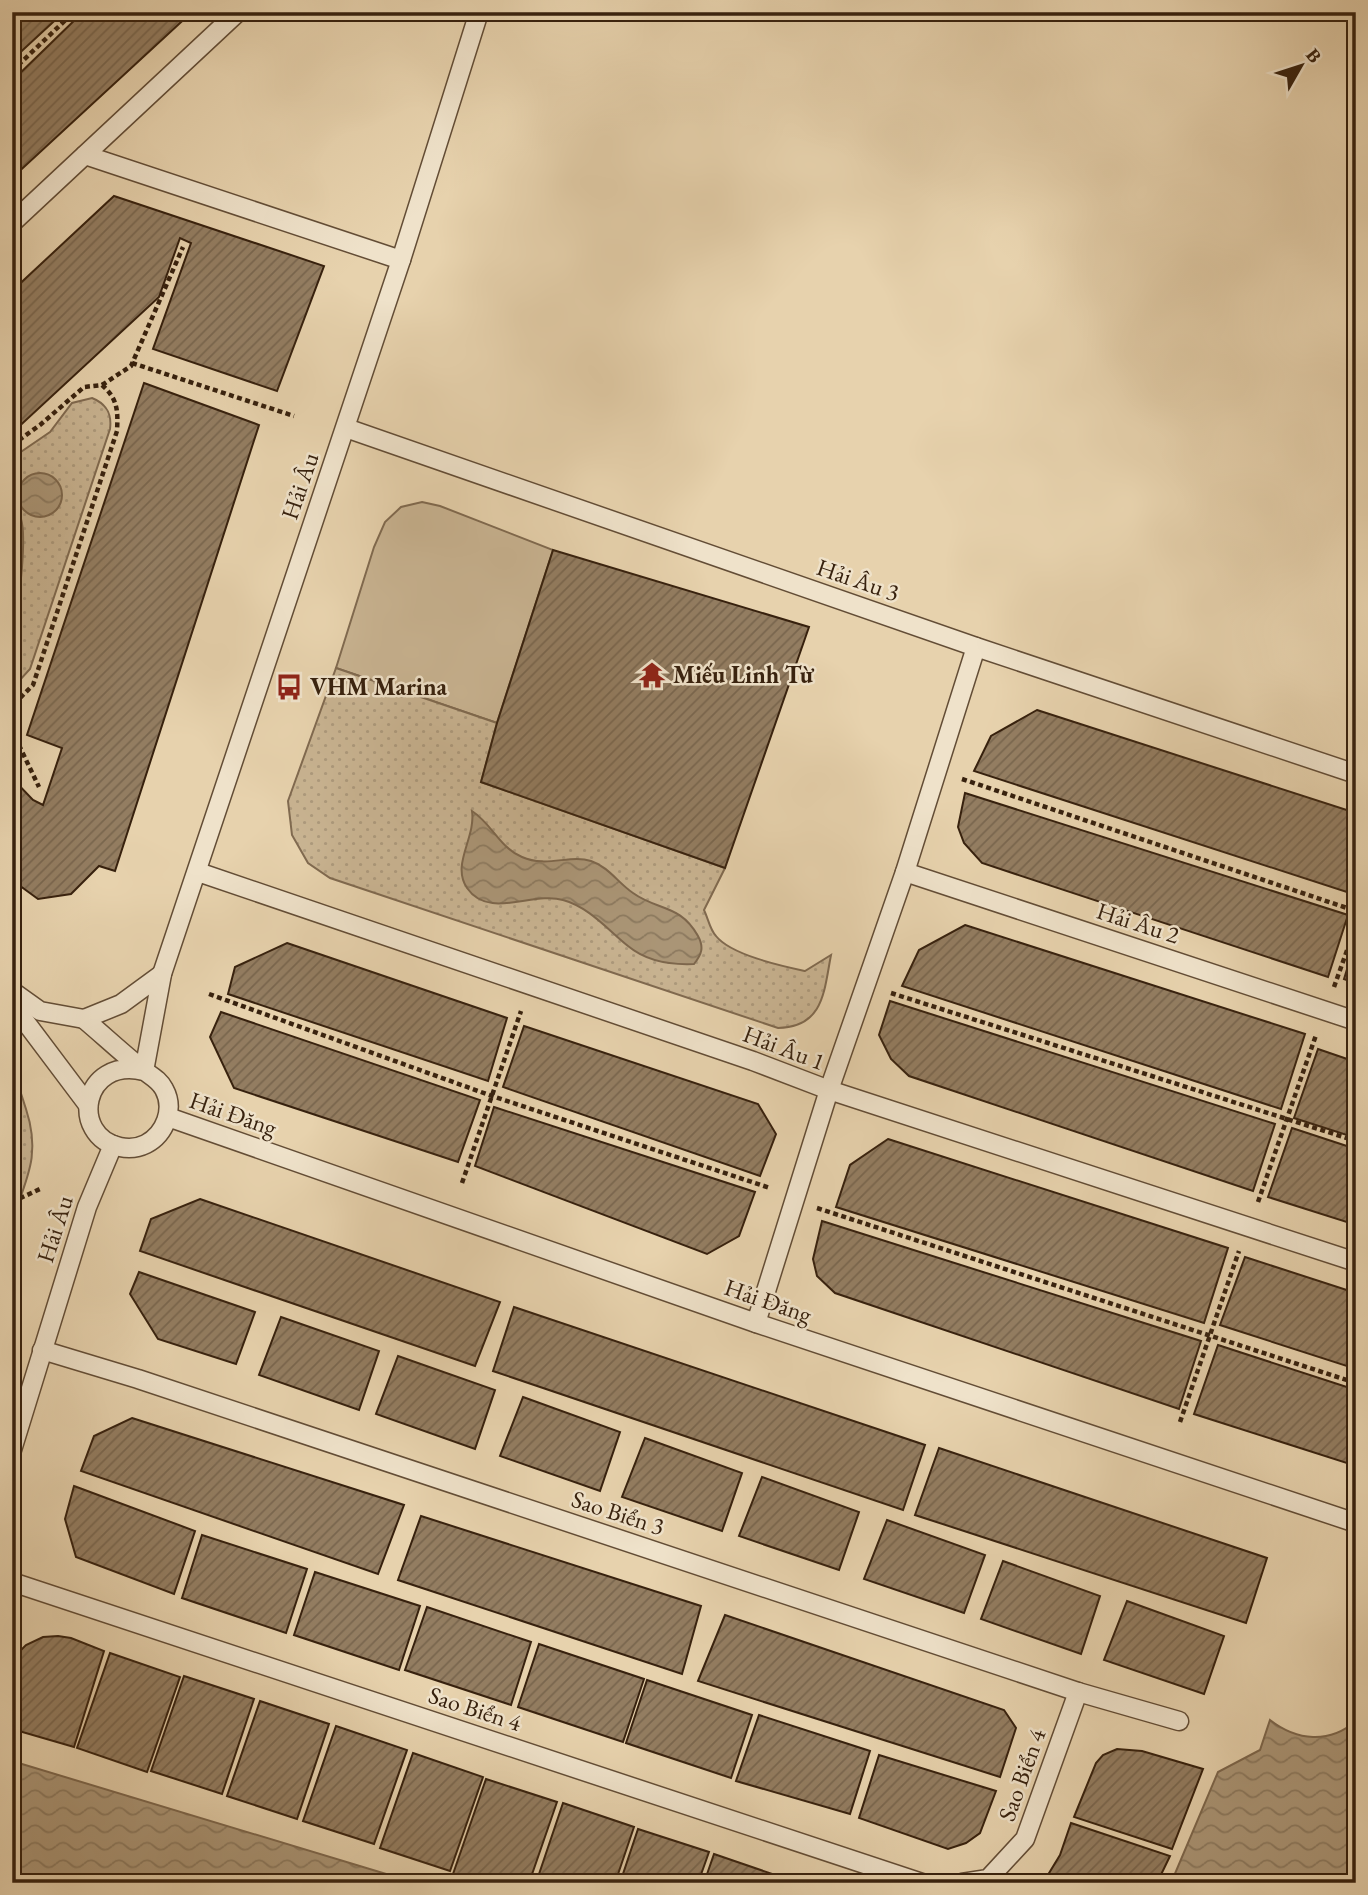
<svg xmlns="http://www.w3.org/2000/svg" width="1368" height="1895" font-family="'EB Garamond',serif">
<defs>
<pattern id="park-dots" width="8" height="8" patternUnits="userSpaceOnUse" patternTransform="scale(1.75)"><rect width="8" height="8" fill="#c9b492"/><path d="M2 2h.1M6 6h.1" fill="none" stroke="#ad9a7d" stroke-width="1.8" stroke-linecap="round"/></pattern>
<pattern id="water-waves" width="16" height="10" patternUnits="userSpaceOnUse" patternTransform="scale(1.75)"><rect width="16" height="10" fill="#ab9677"/><path d="M0 5q4-4 8 0t8 0" fill="none" stroke="#8c7a60"/></pattern>
<pattern id="building-hatch" width="6" height="6" patternUnits="userSpaceOnUse" patternTransform="scale(1.75)"><rect width="6" height="6" fill="#937d61"/><path d="M-1 1l2-2M0 6l6-6M5 7l2-2" fill="none" stroke="#79664e"/></pattern>
</defs>
<rect width="100%" height="100%" fill="#e7d2ad"/>
<filter id="stains"><feTurbulence type="fractalNoise" baseFrequency=".00286" numOctaves="4"/><feColorMatrix values="0 0 0 0 .2 0 0 0 0 .09 0 0 0 0 .02 0 0 0 .5 -.17"/></filter>
<radialGradient id="worn" r=".72"><stop offset=".6" stop-color="#630" stop-opacity="0"/><stop offset="1" stop-color="#630" stop-opacity=".3"/></radialGradient>
<path fill="#c9b492" stroke="#806a50" stroke-width="2" d="M422,502L440,506L553,550L497,723L336,668L374,547L385,522L401,507Z"/>
<g fill="url(#park-dots)" stroke="#806a50" stroke-width="2">
<path d="M92,398C107,404 112,414 110,429L30,669L20,680L12,683V458L50,432L72,403Z"/>
<path d="M336,668L497,723L481,782L725,868L704,910C708,918 710,930 716,936C731,955 782,966 805,971L831,955C824,991 824,1027 778,1028L330,878L308,863L292,835L288,801Z"/>
<path d="M12,1073C19,1084 22,1097 26,1109C41,1155 27,1177 12,1221Z"/>
</g>
<g fill="url(#water-waves)" stroke="#7d674d" stroke-width="2">
<circle cx="40" cy="495" r="22"/>
<path d="M12,512L21,519C26,535 21,606 12,618Z"/>
<path d="M472,811C492,824 500,848 522,857C547,868 570,854 591,861C609,867 618,883 633,893C658,911 680,904 698,936C704,947 702,954 694,964C671,965 646,961 628,946C608,930 589,907 563,900C533,891 489,920 467,888C451,864 476,838 472,811Z"/>
<path d="M1270,1720C1297,1741 1329,1744 1356,1721V1883H1171L1218,1772L1260,1750Z"/>
<path d="M12,1761L416,1883H12Z"/>
</g>
<g fill="url(#building-hatch)" stroke="#37210e" stroke-width="2">
<path d="M12,12H64L12,60Z"/>
<path d="M83,12H192L12,178V81Z"/>
<path d="M114,196L324,266L277,391L153,349L191,243L180,238L159,297L12,433V291Z"/>
<path d="M144,383L259,425L115,871L99,866L71,894L38,899L12,880V778L33,800L43,805L62,748L27,735Z"/>
<path d="M553,550L809,627L725,868L481,782L497,723Z"/>
<path d="M1037,710L1356,813V885L1353,894L974,771L991,736Z"/>
<path d="M965,793L1348,915L1328,977L982,863L964,843L958,827Z"/>
<path d="M965,925L1305,1034L1281,1109L902,986L919,950Z"/>
<path d="M1356,940V983L1344,979Z"/>
<path d="M287,943L507,1018L488,1081L228,994L235,967Z"/>
<path d="M890,1001L1275,1124L1253,1191L909,1076L891,1059L879,1035Z"/>
<path d="M221,1012L480,1100L458,1162L234,1088L210,1037Z"/>
<path d="M524,1026L758,1104L776,1134L760,1176L503,1087Z"/>
<path d="M1318,1049L1356,1062V1138L1294,1118Z"/>
<path d="M494,1107L755,1192L739,1236L707,1254L475,1166Z"/>
<path d="M1292,1128L1356,1149V1225L1268,1197Z"/>
<path d="M888,1139L1228,1248L1204,1323L836,1207L850,1165Z"/>
<path d="M200,1199L500,1302L475,1366L140,1251L151,1219Z"/>
<path d="M822,1221L1201,1341L1179,1409L835,1293L817,1276L813,1259Z"/>
<path d="M1245,1257L1356,1293V1369L1220,1325Z"/>
<path d="M139,1272L255,1312L236,1364L158,1339L130,1294Z"/>
<path d="M514,1307L925,1445L903,1510L493,1371Z"/>
<path d="M281,1317L379,1351L359,1410L259,1375Z"/>
<path d="M1218,1345L1356,1390V1466L1194,1414Z"/>
<path d="M398,1356L495,1390L475,1449L376,1414Z"/>
<path d="M523,1397L620,1432L600,1491L500,1456Z"/>
<path d="M132,1418L404,1505L378,1574L81,1471L94,1436Z"/>
<path d="M645,1438L742,1473L722,1531L622,1497Z"/>
<path d="M939,1448L1267,1558L1246,1623L915,1515Z"/>
<path d="M762,1477L859,1512L839,1570L739,1536Z"/>
<path d="M74,1486L195,1531L174,1594L76,1557L65,1519Z"/>
<path d="M421,1516L701,1606L682,1674L398,1580Z"/>
<path d="M887,1520L985,1555L964,1613L864,1579Z"/>
<path d="M202,1535L307,1569L286,1633L182,1598Z"/>
<path d="M1003,1561L1100,1596L1081,1654L981,1619Z"/>
<path d="M315,1572L420,1606L399,1670L294,1635Z"/>
<path d="M1127,1601L1224,1636L1204,1694L1104,1660Z"/>
<path d="M427,1607L531,1642L511,1705L405,1670Z"/>
<path d="M725,1615L1004,1710L1016,1728L1000,1777L698,1681Z"/>
<path d="M58,1636L71,1638L104,1651L74,1747L12,1729V1659L26,1645L43,1637Z"/>
<path d="M539,1644L644,1679L623,1742L518,1707Z"/>
<path d="M110,1653L180,1677L147,1772L77,1748Z"/>
<path d="M184,1676L254,1699L222,1794L151,1771Z"/>
<path d="M647,1680L752,1715L731,1778L626,1743Z"/>
<path d="M260,1701L329,1724L297,1819L227,1796Z"/>
<path d="M759,1715L870,1751L850,1814L736,1781Z"/>
<path d="M336,1726L407,1750L374,1844L303,1821Z"/>
<path d="M1117,1749L1142,1751L1203,1769L1172,1849L1074,1817L1096,1763L1103,1755Z"/>
<path d="M413,1753L483,1777L450,1871L380,1848Z"/>
<path d="M879,1755L996,1791L980,1833L966,1843L948,1849L859,1818Z"/>
<path d="M486,1779L557,1802L529,1883H481L453,1874Z"/>
<path d="M563,1803L634,1827L615,1883H536Z"/>
<path d="M1071,1823L1170,1856L1157,1883H1043L1060,1855Z"/>
<path d="M638,1829L709,1852L698,1883H620Z"/>
<path d="M714,1854L784,1878L783,1883H704Z"/>
</g>
<g fill="none" stroke-linecap="round" stroke-linejoin="round">
<g stroke="#634d36" stroke-width="21">
<g id="service">
<path d="M85,155L401,260"/>
<path d="M12,223L238,12"/>
<path d="M346,428L976,647L1356,774"/>
<path d="M198,872L753,1061L829,1090L1356,1262"/>
<path d="M905,872L1356,1021"/>
<path d="M12,991L40,1011L84,1019L121,1004L162,974"/>
<path d="M12,1004L88,1105"/>
<path d="M84,1019C103,1035 121,1052 141,1068C149,1075 159,1079 164,1089C175,1109 165,1134 146,1144C138,1148 129,1149 120,1147C69,1136 82,1056 144,1071"/>
<path d="M144,1071L162,974L401,260L479,12"/>
<path d="M168,1117L756,1323L1356,1523"/>
<path d="M756,1323L829,1090L905,872L976,647"/>
<path d="M42,1350L138,1379L1078,1692L1179,1721"/>
<path d="M12,1450L87,1207L113,1145"/>
<path d="M12,1582L922,1883"/>
<path d="M962,1883L988,1879L1025,1839L1078,1692"/>
</g>
</g>
<g stroke="#37210e" stroke-width="4.5" stroke-dasharray="5 3.5" stroke-linecap="butt">
<path d="M12,71L74,12"/>
<path d="M132,363L294,416"/>
<path d="M102,385L131,366L183,247"/>
<path d="M12,445L40,425L84,387L102,385C118,399 118,411 117,431L33,685L20,698L12,701"/>
<path d="M12,712L16,739L39,787"/>
<path d="M962,779L1356,911"/>
<path d="M1334,987L1356,925"/>
<path d="M891,993L1356,1141"/>
<path d="M209,994L492,1096L770,1188"/>
<path d="M462,1183L521,1011"/>
<path d="M12,1202L40,1189"/>
<path d="M1258,1202L1316,1035"/>
<path d="M817,1208L1356,1383"/>
<path d="M1180,1422L1239,1251"/>
</g>
<use href="#service" stroke="#efe2ca" stroke-width="18"/>
</g>
<defs>
<g id="temple-bare" transform="scale(2.1)"><path d="M0-6L5-2H3V0L6.5 2.5H4V6H1.5V3h-3V6H-4V2.5H-6.5L-3 0V-2H-5Z" fill="#8f2418" stroke="#efe2ca" stroke-width="2.5" paint-order="stroke"/></g>
<g id="bus-bare" transform="scale(2.1)"><path d="M-5-6H5V4H4V6H2V4H-2V6H-4V4H-5ZM-3.5-4V0h7V-4ZM-3.5 1.2v1.5H-2V1.2ZM2 1.2v1.5H3.5V1.2Z" fill="#8f2418" stroke="#efe2ca" stroke-width="2.5" paint-order="stroke"/></g>
</defs>
<g fill-rule="evenodd">
<use href="#temple-bare" x="652" y="675"/>
<use href="#bus-bare" x="289" y="687"/>
</g>
<g text-anchor="middle" stroke-width="5" stroke-linejoin="round" paint-order="stroke">
<g font-size="24" fill="#37210e" stroke="#efe2ca">
<text transform="translate(300 486) rotate(-71)" y="8">Hải Âu</text>
<text transform="translate(858 580) rotate(19)" y="8">Hải Âu 3</text>
<text transform="translate(1138 923) rotate(18)" y="8">Hải Âu 2</text>
<text transform="translate(784 1048) rotate(21)" y="8">Hải Âu 1</text>
<text transform="translate(233 1114) rotate(19)" y="8">Hải Đăng</text>
<text transform="translate(55 1229) rotate(-72)" y="8">Hải Âu</text>
<text transform="translate(768 1301) rotate(19)" y="8">Hải Đăng</text>
<text transform="translate(618 1513) rotate(18)" y="8">Sao Biển 3</text>
<text transform="translate(475 1709) rotate(18)" y="8">Sao Biển 4</text>
<text transform="translate(1022 1775) rotate(-70)" y="8">Sao Biển 4</text>
</g>
<g font-size="24" font-weight="bold" fill="#37210e" stroke="#efe2ca" text-anchor="start">
<text x="673" y="683">Miếu Linh Từ</text>
<text x="310" y="695">VHM Marina</text>
</g>
</g>
<rect width="1368" height="1895" fill="none" stroke="#e7d2ad" stroke-width="42"/>
<rect x="14" y="14" width="1340" height="1867" fill="none" stroke="#37210e" stroke-width="3.5"/>
<rect x="21" y="21" width="1326" height="1853" fill="none" stroke="#37210e" stroke-width="2"/>
<g transform="translate(1301 66) rotate(51)" stroke="#efe2ca" stroke-width="5" paint-order="stroke">
<path d="M0-5L12 26L0 18L-12 26Z" fill="#37210e"/>
<text y="-10" font-size="19" font-weight="bold" text-anchor="middle" fill="#37210e">B</text>
</g>
<rect width="100%" height="100%" filter="url(#stains)"/>
<rect width="100%" height="100%" fill="url(#worn)"/>
</svg>
